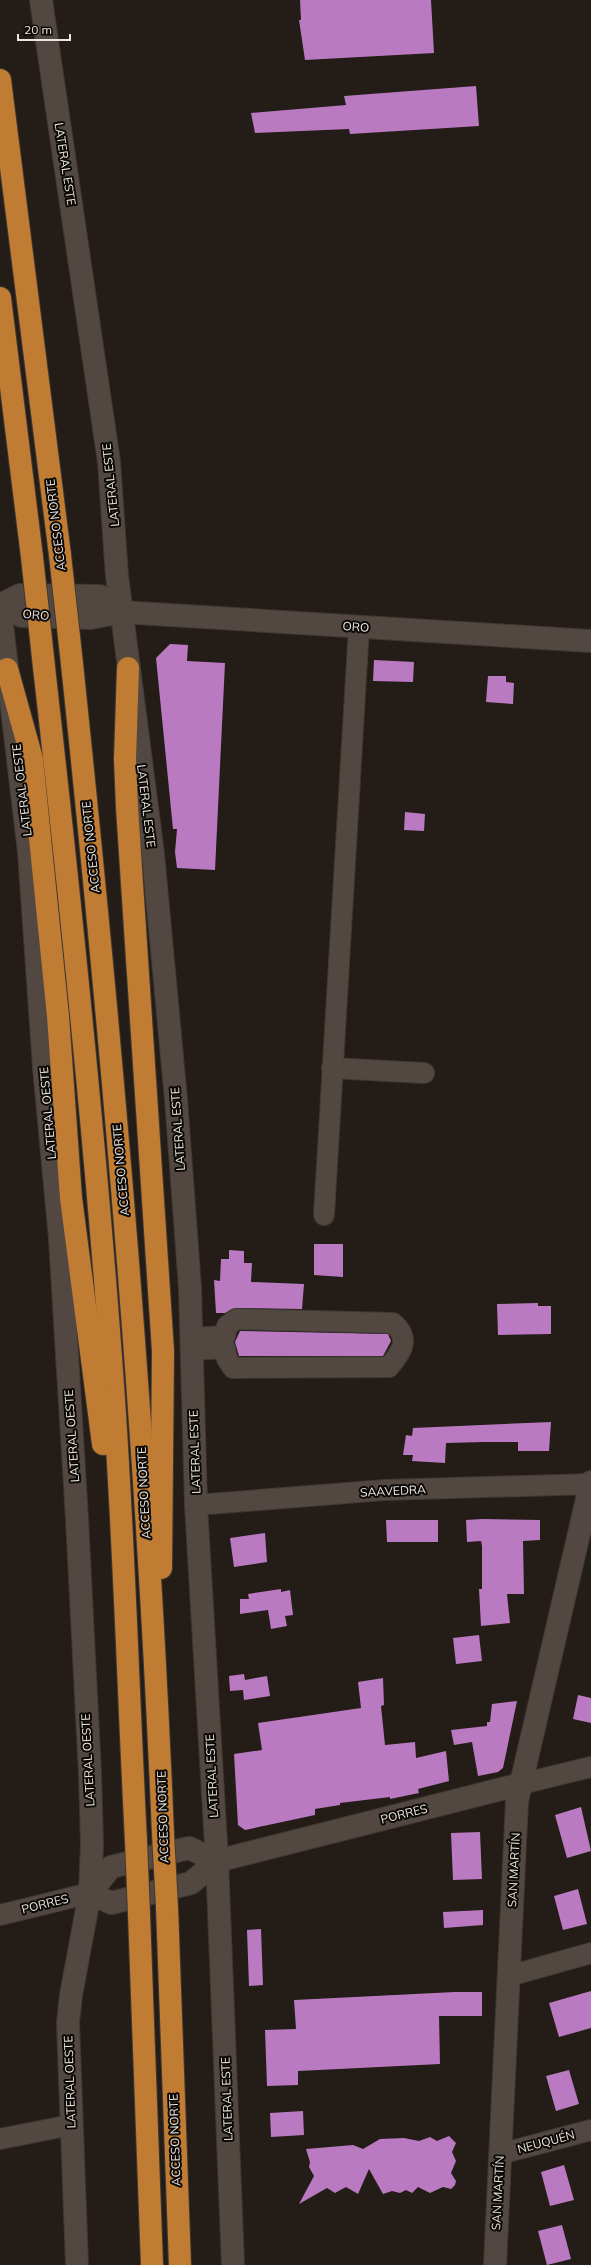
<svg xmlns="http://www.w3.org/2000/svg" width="591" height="2265" font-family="Mulish,sans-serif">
<rect width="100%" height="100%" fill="#241c16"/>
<g fill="#b97ac2">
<path d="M300,0H431L434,53L305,60L299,20H301Z"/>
<path d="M476,86L479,126L350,134L349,129L255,133L251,113L346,105L344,96Z"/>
<path d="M170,644L188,645L187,661L225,663L215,870L177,868L175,852L177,829H173L156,658Z"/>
<path d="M374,660L414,662L413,682L373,681Z"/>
<path d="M488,676H506V682L514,683L513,704L486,702Z"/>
<path d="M405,812L425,814L424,831L404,830Z"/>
<path d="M314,1244H343V1277L314,1275Z"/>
<path d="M229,1250L244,1251V1263H252L251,1282L304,1284L302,1309L236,1308L225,1313H216L214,1280L220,1281L221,1259H229Z"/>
<path d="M538,1303V1306H551V1334L498,1335L497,1304Z"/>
<path d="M240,1331L388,1334L391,1341L383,1356H239L235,1342Z"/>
<path d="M551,1422L549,1451H518V1442H484L446,1443L445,1463L412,1461L413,1455H403L406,1435L412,1436L413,1428Z"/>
<path d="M482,1519L540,1520V1540L523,1541L524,1594H507L510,1623L481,1626L479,1589H482V1546L481,1541L467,1542L466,1520Z"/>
<path d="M386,1520H438V1542H387Z"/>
<path d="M265,1533L267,1562L234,1567L230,1538Z"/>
<path d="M281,1589V1592L290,1590L293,1615L285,1616L287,1626L271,1629L268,1610L240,1614V1599H249L248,1594Z"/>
<path d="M479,1635L482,1661L456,1664L453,1638Z"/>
<path d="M244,1674L245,1680L267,1676L270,1696L244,1700L243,1690L230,1691L229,1676Z"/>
<path d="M383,1678L384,1705L381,1706L385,1745L415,1742L416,1758L446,1751L449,1781L418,1789L419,1793L390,1799V1797L340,1803V1805L315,1809V1815L245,1830L238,1825L234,1754L262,1750L258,1723L361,1708L358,1682Z"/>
<path d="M578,1695L591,1698V1723L573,1719Z"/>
<path d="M517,1701L503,1768L498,1772L478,1776L472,1742L454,1745L451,1730L487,1726V1722H490L492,1704Z"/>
<path d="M581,1807L591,1851L567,1858L555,1815Z"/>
<path d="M480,1832L482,1879L453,1880L451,1833Z"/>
<path d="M578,1889L587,1924L563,1930L554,1896Z"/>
<path d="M483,1910V1925L444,1928L443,1912Z"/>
<path d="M261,1929L263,1985L249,1986L247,1930Z"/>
<path d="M591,1991V2028L559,2037L549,2003Z"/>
<path d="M455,1992H482V2016H439L440,2064L298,2071V2085L267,2086L265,2030L296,2029L294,2000Z"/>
<path d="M569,2070L579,2104L556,2111L546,2076Z"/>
<path d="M303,2111L304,2135L271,2137L270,2113Z"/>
<path d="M449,2136L456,2143L452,2152L456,2161L451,2173L456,2181L455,2185L451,2189L443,2187L430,2193L418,2187L412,2193L406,2190L400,2193L392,2191L383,2194L369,2169L358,2194L346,2187L335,2193L327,2188L299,2204L314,2176L309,2167L310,2162L306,2149L353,2145L363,2149L380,2139L404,2138L419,2141L430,2137L437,2141Z"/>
<path d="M564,2165L574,2200L550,2206L541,2172Z"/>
<path d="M562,2225L571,2259L547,2265L538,2231Z"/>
</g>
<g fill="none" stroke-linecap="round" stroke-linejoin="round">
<g stroke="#3e3834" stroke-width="22">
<g id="street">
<path d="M332,1068L424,1073"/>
<path d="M324,1215L359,627"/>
<path d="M191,1338L225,1336L227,1326L236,1319L393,1323C411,1339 402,1351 389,1367L233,1368L227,1359L225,1348L192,1350"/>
<path d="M196,1505L384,1490L591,1484"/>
<path d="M521,1784L591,1767"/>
<path d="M0,1915L90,1893"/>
<path d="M509,1976L591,1953"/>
<path d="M0,2139L71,2125"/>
<path d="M500,2154L591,2130"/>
</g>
</g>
<g stroke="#3e3834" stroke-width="24">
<g id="secondary">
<path d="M41,0L109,462L117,576L153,854L176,1099L190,1288L196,1505L217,1861L233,2265"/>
<path d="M0,605L20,595L100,596L121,612"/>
<path d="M0,606L22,616L91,618L121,612L591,641"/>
<path d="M0,608L29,852L44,1067L60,1239L77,1519L90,1774L92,1843L90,1893L71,1995L68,2023L77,2265"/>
<path d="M90,1893L111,1903L191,1883L217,1861L521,1784"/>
<path d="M90,1893L111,1867L189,1848L217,1861"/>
<path d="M495,2265L517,1801L591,1482"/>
</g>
</g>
<g stroke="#3e3834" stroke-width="24">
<g id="highway">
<path d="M0,80L60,555"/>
<path d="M0,298L32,557"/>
<path d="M72,664C113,1053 147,1443 163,1834"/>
<path d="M44,667C71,906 96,1145 113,1385C124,1537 128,1689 136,1841"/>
<path d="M128,668L125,759L127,808L163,1351L161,1568"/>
<path d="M7,669L32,759L58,1016L71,1198L103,1444"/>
<path d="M167,1907L180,2265"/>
<path d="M139,1914L152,2265"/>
</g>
</g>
<use href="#street" stroke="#524841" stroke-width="20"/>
<use href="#secondary" stroke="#524841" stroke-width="22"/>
<use href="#highway" stroke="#bf7c32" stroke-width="22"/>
<g stroke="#3e3834" stroke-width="24" stroke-linecap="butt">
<g id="highway-bridge">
<path d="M60,555L72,664"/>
<path d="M32,557L44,667"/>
<path d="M163,1834L167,1907"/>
<path d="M136,1841L139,1914"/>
</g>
</g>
<use href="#highway-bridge" stroke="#bf7c32" stroke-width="22"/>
</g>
<g text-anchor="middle" stroke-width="4" stroke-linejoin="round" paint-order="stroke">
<g font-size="12" fill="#ece7e2" stroke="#0b0806">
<text transform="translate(65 164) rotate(81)" y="4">LATERAL ESTE</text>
<text transform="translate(111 485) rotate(-96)" y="4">LATERAL ESTE</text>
<text transform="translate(56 525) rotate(-97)" y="4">ACCESO NORTE</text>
<text transform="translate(36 615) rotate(5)" y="4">ORO</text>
<text transform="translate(356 627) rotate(4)" y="4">ORO</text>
<text transform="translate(22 790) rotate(-97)" y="4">LATERAL OESTE</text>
<text transform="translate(146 806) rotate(83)" y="4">LATERAL ESTE</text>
<text transform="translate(91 847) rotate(-96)" y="4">ACCESO NORTE</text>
<text transform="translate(48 1113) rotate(-95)" y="4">LATERAL OESTE</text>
<text transform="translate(178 1129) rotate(-94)" y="4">LATERAL ESTE</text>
<text transform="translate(121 1170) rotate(-95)" y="4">ACCESO NORTE</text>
<text transform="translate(72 1436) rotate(-94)" y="4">LATERAL OESTE</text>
<text transform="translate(195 1452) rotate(-92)" y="4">LATERAL ESTE</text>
<text transform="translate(393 1491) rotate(-3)" y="4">SAAVEDRA</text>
<text transform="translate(144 1493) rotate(-93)" y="4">ACCESO NORTE</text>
<text transform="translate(88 1760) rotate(-93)" y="4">LATERAL OESTE</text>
<text transform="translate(212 1776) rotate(-93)" y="4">LATERAL ESTE</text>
<text transform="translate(404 1814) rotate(-14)" y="4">PORRES</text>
<text transform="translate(163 1817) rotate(-92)" y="4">ACCESO NORTE</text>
<text transform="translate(514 1870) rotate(-87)" y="4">SAN MARTÍN</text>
<text transform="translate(45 1904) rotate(-14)" y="4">PORRES</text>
<text transform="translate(70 2082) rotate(-92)" y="4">LATERAL OESTE</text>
<text transform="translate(227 2099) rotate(-92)" y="4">LATERAL ESTE</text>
<text transform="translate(175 2140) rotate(-92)" y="4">ACCESO NORTE</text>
<text transform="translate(546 2142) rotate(-15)" y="4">NEUQUÉN</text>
<text transform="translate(498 2193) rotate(-87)" y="4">SAN MARTÍN</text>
</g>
</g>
<path d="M18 34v6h52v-6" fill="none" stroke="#ece7e2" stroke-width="2"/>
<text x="24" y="34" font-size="12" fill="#ece7e2" stroke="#0b0806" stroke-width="3" paint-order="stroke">20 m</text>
</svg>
